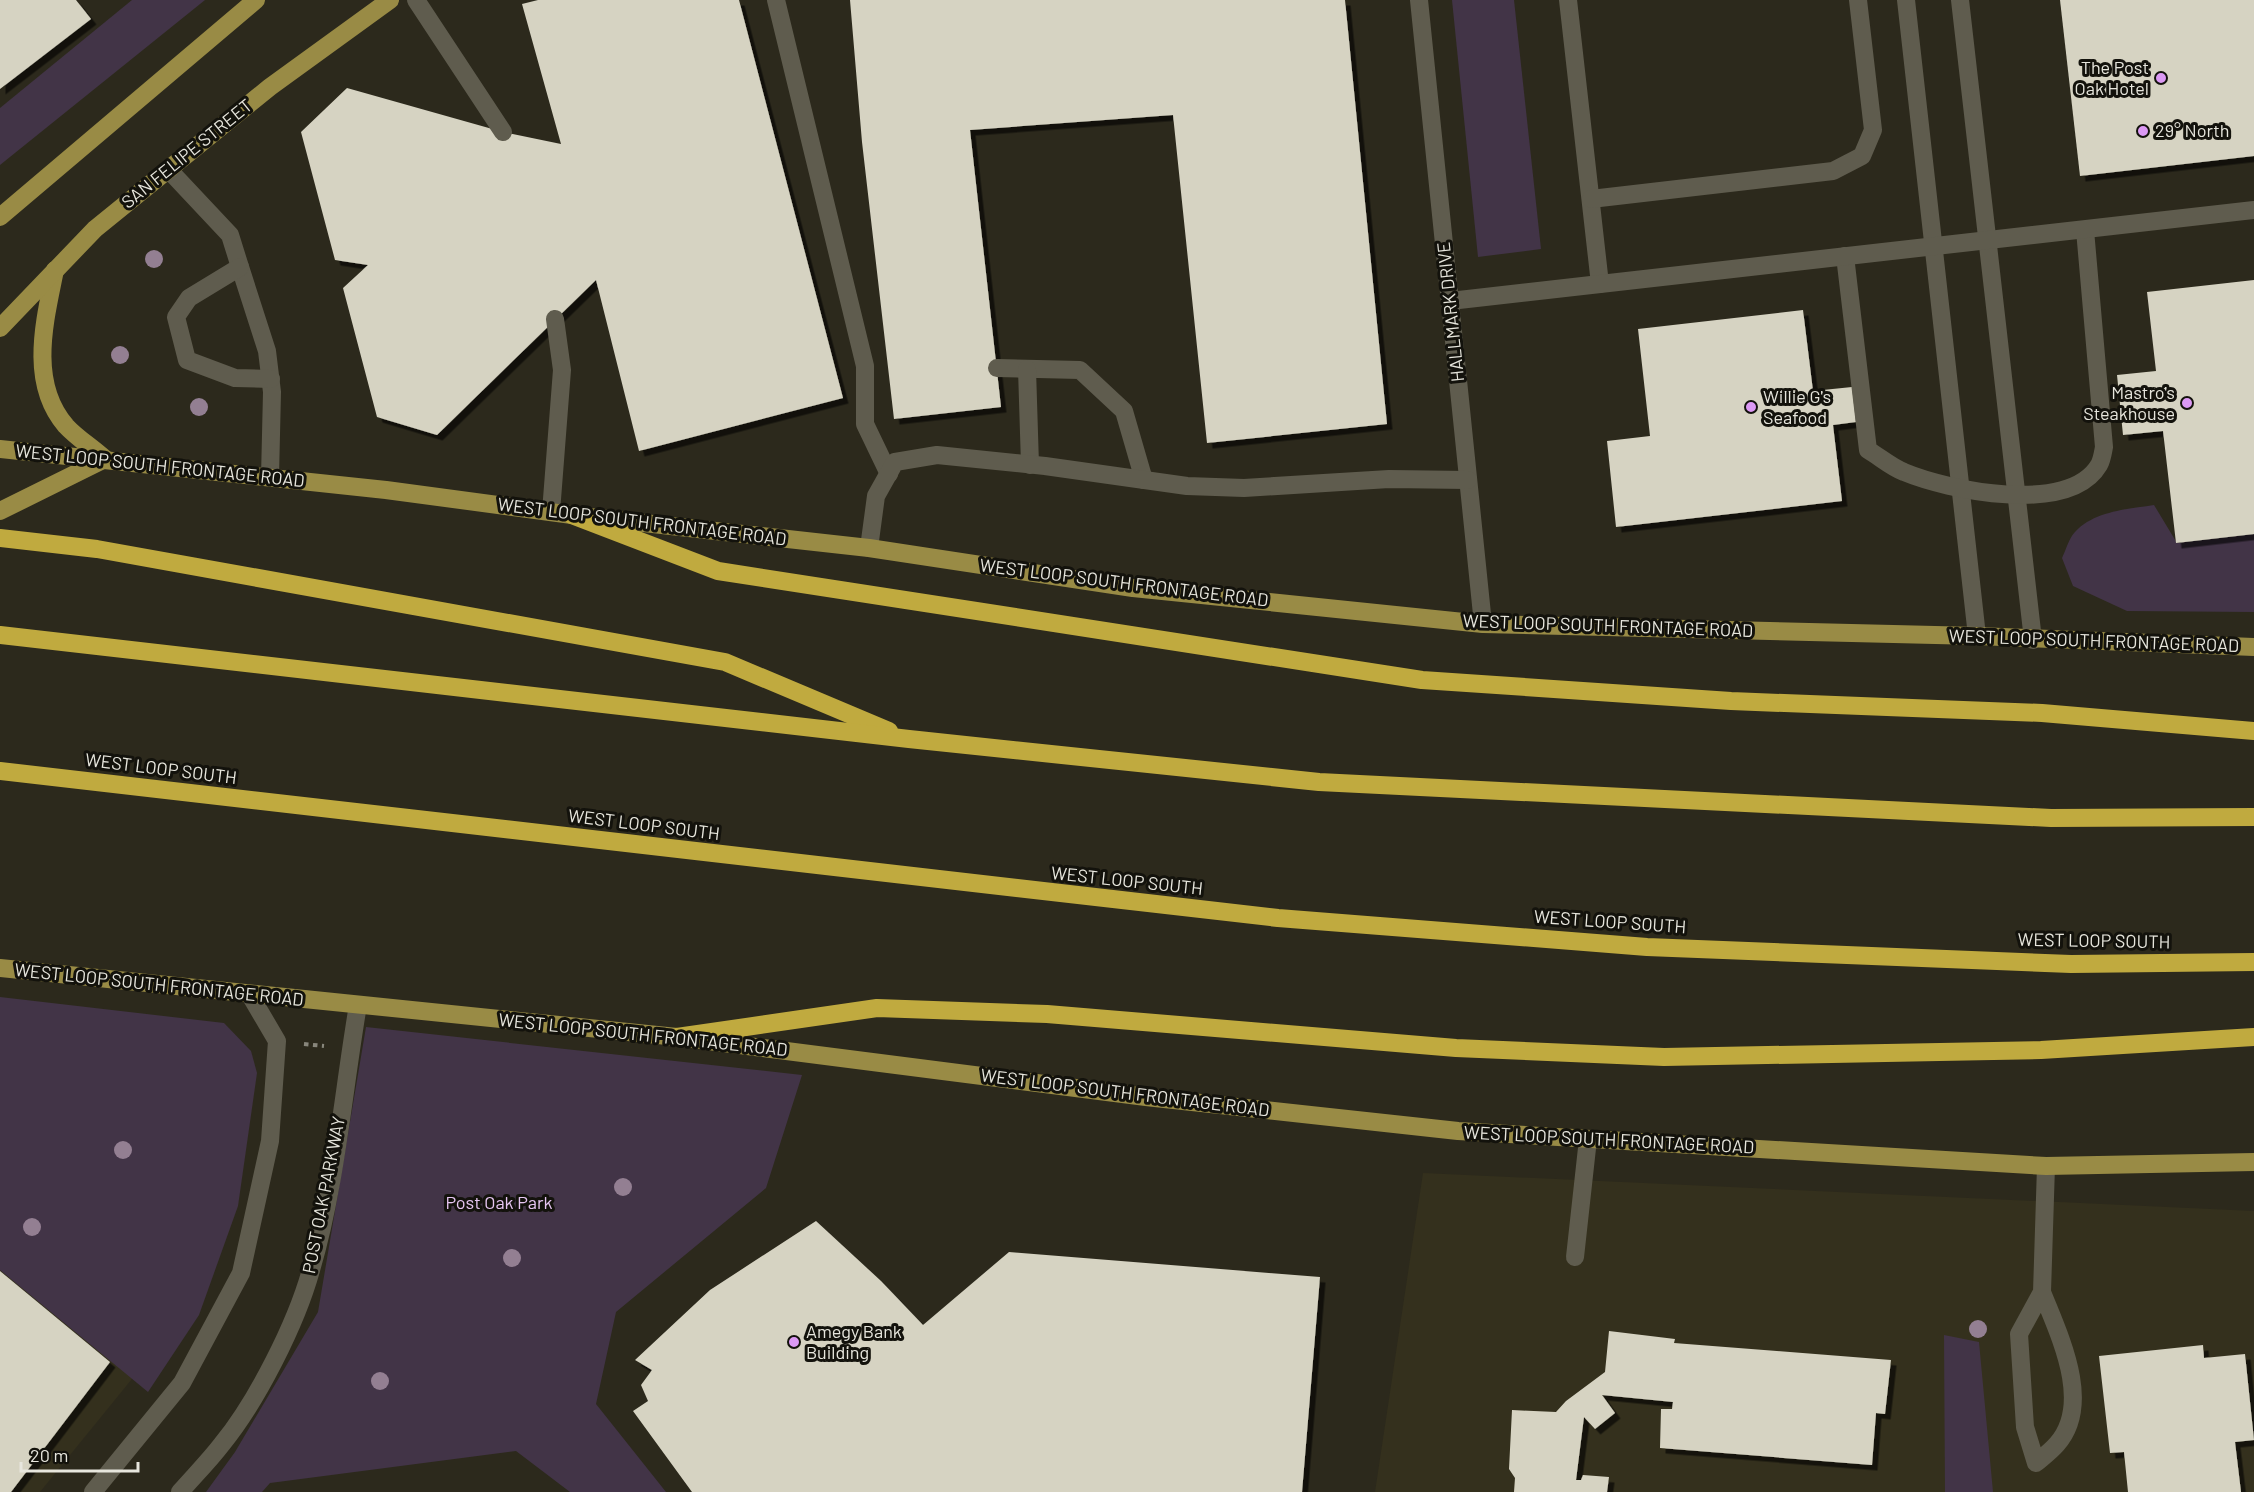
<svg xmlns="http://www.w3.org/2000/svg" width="2254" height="1492" font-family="Barlow,sans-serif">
<defs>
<filter id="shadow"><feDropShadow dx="5.5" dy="5.5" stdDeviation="0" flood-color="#0009"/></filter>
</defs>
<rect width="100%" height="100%" fill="#2c291c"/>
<g fill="#34301d">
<path d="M1423,1173L2254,1211V1492H1375Z"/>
<path d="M0,1257L140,1369L40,1492H0Z"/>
</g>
<g fill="#423447">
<path d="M132,0H205L0,165V108Z"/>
<path d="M1452,0H1514L1541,249L1478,257Z"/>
<path d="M2154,505L2177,543L2254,534V612L2127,611L2073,586L2062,558C2066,550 2069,538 2075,532C2094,511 2128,509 2154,505Z"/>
<path d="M0,997L224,1023L251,1051L257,1073L238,1206L199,1315L148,1392L0,1270Z"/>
<path d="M366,1027L802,1075L766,1188L616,1312L596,1404L666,1492H570L516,1451L270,1483L262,1492H206L235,1452L318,1312Z"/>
<path d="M1944,1335L1979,1342L1993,1492H1945Z"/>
</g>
<g fill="#d6d3c2" filter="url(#shadow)">
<path d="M0,0H76L91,19L0,89Z"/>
<path d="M538,0H739L843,398L639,451L596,280L437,435L377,417L343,288L368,265L335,260L301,132L347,88L503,132L561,144L522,4Z"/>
<path d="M850,0H1345L1387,424L1207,443L1173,115L970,130L1001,407L894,419L862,142Z"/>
<path d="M2060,0H2254V156L2080,176Z"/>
<path d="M2254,280V534L2176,543L2163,431L2123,435L2117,375L2156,371L2147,292Z"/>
<path d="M1803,310L1813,391L1852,387L1856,422L1833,425L1842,501L1616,527L1607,441L1650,436L1638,329Z"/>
<path d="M816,1221L881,1281L923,1325L1009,1252L1320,1277L1302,1492H692L633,1411L648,1401L641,1385L652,1370L635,1360L710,1290Z"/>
<path d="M0,1271L110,1362L11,1492H0Z"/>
<path d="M1609,1331L1675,1339L1674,1343L1891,1360L1885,1414L1876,1413L1872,1465L1660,1448L1661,1409H1672L1673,1402L1602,1395L1615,1413L1595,1429L1584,1417L1576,1480H1581L1583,1475L1609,1477L1607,1492H1514L1515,1478L1509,1469L1512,1410L1556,1412L1566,1401L1605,1372Z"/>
<path d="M2203,1345L2204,1358L2245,1354L2254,1440L2235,1442L2241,1492H2128L2124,1452L2110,1453L2099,1356Z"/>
</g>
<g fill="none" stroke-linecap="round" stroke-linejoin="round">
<path stroke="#88867b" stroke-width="4" stroke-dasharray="4.5 4.5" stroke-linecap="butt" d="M304,1044L324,1046"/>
<g stroke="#5f5c4e" stroke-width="18">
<path d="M416,0L503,132"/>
<path d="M776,0L865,366V424L889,474"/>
<path d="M1419,0L1483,624"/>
<path d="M1568,0L1600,284"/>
<path d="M1906,0L1977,636"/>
<path d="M1960,0L2033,640"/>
<path d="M168,169L230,235L240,267L267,351L272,392L270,477"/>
<path d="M1591,199L1833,171L1862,156L1873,130L1858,0"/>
<path d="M1845,256L1868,450C1880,457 1891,467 1904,472C1947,490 2069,516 2099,465C2102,460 2103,452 2104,447L2085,230"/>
<path d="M240,267L189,298L176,317L187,360L235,378L271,379"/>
<path d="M1450,301L2254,210"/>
<path d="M997,368L1080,370L1124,411L1144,480"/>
<path d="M1027,369L1030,465"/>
<path d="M551,512L562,370L555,319"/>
<path d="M869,548L876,496L895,462L937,455L1045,466L1187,486L1244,488L1389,479L1468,480"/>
<path d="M1575,1257L1588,1139"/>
<path d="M2042,1292C2059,1335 2093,1403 2057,1444C2051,1451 2043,1457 2036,1463L2025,1427L2019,1334L2042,1292L2046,1166"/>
<path d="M93,1492L182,1383L241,1273L270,1141L277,1041L250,995"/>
<path d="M180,1492C194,1476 209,1461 222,1444C257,1401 296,1324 311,1270C336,1185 343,1093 358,1005"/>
</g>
<g stroke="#998b45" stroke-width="18">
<path d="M0,217L256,0"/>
<path d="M55,270C45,320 28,382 66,426C77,438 93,448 105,459"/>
<path d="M0,328L95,229L270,87L390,0"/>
<path d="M0,449L386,490L572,515L869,548L1133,588L1483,624L1977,636L2254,647"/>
<path d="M0,511L105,459"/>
<path d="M0,968L677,1037L1146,1097L1458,1131L2046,1166L2254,1162"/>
</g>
<g stroke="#c0aa3f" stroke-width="18">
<path d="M572,515L718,571L1422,680L1731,701L2042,713L2254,731"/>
<path d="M0,538L97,549L725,662L889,731"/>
<path d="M0,635L909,739L1319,782L2051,818L2254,817"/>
<path d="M0,771L1278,918L1647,947L2071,964L2254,962"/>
<path d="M677,1037L877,1008L1047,1014L1456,1048L1664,1057L2041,1050L2254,1037"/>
</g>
</g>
<g fill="#937f92">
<circle cx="154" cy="259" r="9"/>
<circle cx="120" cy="355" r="9"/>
<circle cx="199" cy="407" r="9"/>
<circle cx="123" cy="1150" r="9"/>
<circle cx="623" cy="1187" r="9"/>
<circle cx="32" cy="1227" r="9"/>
<circle cx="512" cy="1258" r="9"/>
<circle cx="1978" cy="1329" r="9"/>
<circle cx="380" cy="1381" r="9"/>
</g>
<g fill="#dc99f4" stroke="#13120c" stroke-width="2">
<circle cx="2161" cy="78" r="6"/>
<circle cx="2143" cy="131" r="6"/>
<circle cx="2187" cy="403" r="6"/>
<circle cx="1751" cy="407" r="6"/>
<circle cx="794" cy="1342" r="6"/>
</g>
<g text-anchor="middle" stroke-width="6" stroke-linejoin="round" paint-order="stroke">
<g font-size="18" fill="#e7e6dd" stroke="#13120c" text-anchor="start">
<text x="2149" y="74" text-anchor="end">The Post<tspan x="2149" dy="21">Oak Hotel</tspan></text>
<text x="2155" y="137">29° North</text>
<text x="2175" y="399" text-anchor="end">Mastro's<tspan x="2175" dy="21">Steakhouse</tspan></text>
<text x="1763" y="403">Willie G's<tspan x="1763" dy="21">Seafood</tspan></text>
<text x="806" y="1338">Amegy Bank<tspan x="806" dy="21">Building</tspan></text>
</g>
<g font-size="18" fill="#e7e6dd" stroke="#13120c">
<text transform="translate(187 154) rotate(-39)" y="6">SAN FELIPE STREET</text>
<text transform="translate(1451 312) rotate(-96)" y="6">HALLMARK DRIVE</text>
<text transform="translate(160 466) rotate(6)" y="6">WEST LOOP SOUTH FRONTAGE ROAD</text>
<text transform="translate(642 522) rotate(7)" y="6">WEST LOOP SOUTH FRONTAGE ROAD</text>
<text transform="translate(1124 583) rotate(7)" y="6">WEST LOOP SOUTH FRONTAGE ROAD</text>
<text transform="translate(1608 626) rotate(2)" y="6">WEST LOOP SOUTH FRONTAGE ROAD</text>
<text transform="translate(2094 641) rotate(2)" y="6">WEST LOOP SOUTH FRONTAGE ROAD</text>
<text transform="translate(161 769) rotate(7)" y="6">WEST LOOP SOUTH</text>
<text transform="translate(644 825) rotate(7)" y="6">WEST LOOP SOUTH</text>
<text transform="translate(1127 881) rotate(6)" y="6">WEST LOOP SOUTH</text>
<text transform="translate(1610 922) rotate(4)" y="6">WEST LOOP SOUTH</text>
<text transform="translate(2094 941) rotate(1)" y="6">WEST LOOP SOUTH</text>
<text transform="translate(159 985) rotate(6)" y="6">WEST LOOP SOUTH FRONTAGE ROAD</text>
<text transform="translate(643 1035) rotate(6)" y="6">WEST LOOP SOUTH FRONTAGE ROAD</text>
<text transform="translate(1125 1093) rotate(7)" y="6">WEST LOOP SOUTH FRONTAGE ROAD</text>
<text transform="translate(1609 1140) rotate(3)" y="6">WEST LOOP SOUTH FRONTAGE ROAD</text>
<text transform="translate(324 1195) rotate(-79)" y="6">POST OAK PARKWAY</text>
</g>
<g font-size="18" fill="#e7c6f3" stroke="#13120c">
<text x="499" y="1209">Post Oak Park</text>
</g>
</g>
<path d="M21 1462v9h117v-9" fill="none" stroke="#e7e6dd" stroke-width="3"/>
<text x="30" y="1462" font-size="18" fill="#e7e6dd" stroke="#13120c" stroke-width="4.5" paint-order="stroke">20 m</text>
</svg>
